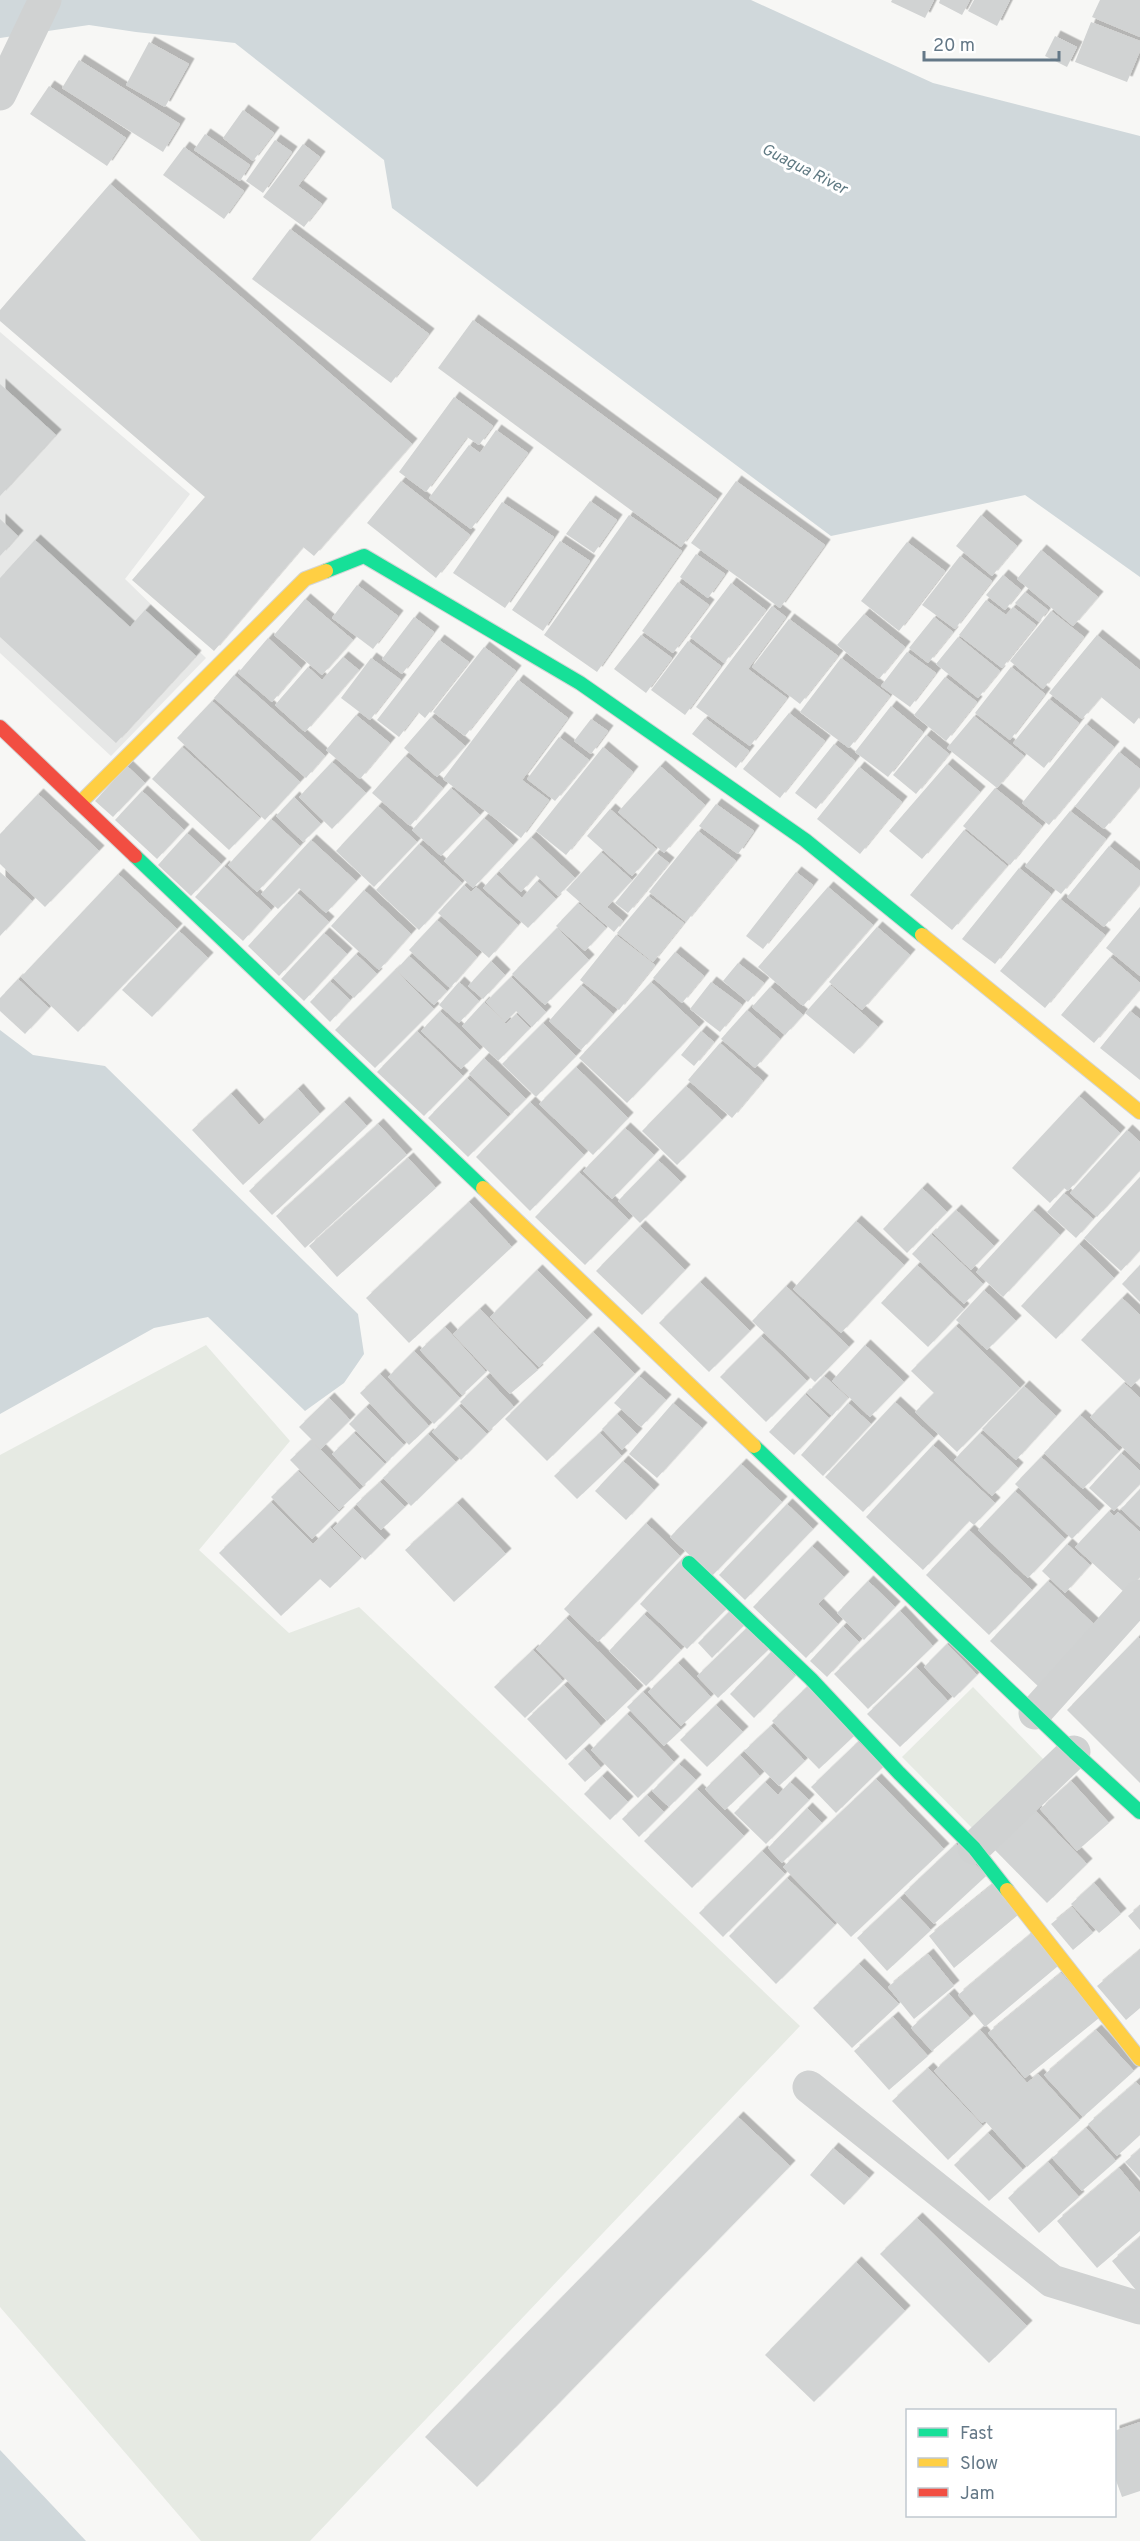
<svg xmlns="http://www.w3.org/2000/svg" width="1140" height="2541" font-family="Overpass,sans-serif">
<defs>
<filter id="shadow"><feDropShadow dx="5.5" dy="-5.5" stdDeviation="0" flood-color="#0004"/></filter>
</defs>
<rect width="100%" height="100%" fill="#f7f7f5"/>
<path fill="#e7e8e7" d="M0,332L190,494L125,579L206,658L111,756L0,653Z"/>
<g fill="#e6eae3">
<path d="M206,1345L290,1441L199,1550L289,1633L359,1607L800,2026L310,2541H201L0,2307V1455Z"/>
<path d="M973,1687L1049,1765L978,1834L902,1757Z"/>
</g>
<g fill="#d0d8db">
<path d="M0,0H751L933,83L1140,136V577L1025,495L831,536L392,208L384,160L235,43L136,32L89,25L0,38Z"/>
<path d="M0,1030L33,1055L105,1066L358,1314L364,1354L344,1383L305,1411L208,1317L154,1328L0,1414Z"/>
<path d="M0,2450L86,2541H0Z"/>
</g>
<g fill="#d1d3d3" filter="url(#shadow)">
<path d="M892,0H934L925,18L891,2Z"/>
<path d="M940,0H970L962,15L939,3Z"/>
<path d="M974,0H1010L997,26L968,11Z"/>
<path d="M1100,0H1140V37L1092,17Z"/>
<path d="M1091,22L1140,41V51L1127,82L1075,62Z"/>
<path d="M1055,36L1077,47L1067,67L1045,56Z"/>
<path d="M149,42L189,64L165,107L126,85Z"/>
<path d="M79,60L180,124L163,152L62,88Z"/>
<path d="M49,86L126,138L107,166L30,114Z"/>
<path d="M243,110L274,133L253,161L223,138Z"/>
<path d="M205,134L250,165L240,181L194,150Z"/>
<path d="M275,140L292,152L263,193L246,181Z"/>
<path d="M303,144L320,157L298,186L322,204L304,227L263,197Z"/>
<path d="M184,147L244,191L224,219L163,175Z"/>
<path d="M110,184L412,444L314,556L303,547L214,651L132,580L205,497L0,321V310Z"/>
<path d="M290,229L429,334L391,383L252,279Z"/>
<path d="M473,320L717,499L681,547L438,368Z"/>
<path d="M0,384L56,435L0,496Z"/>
<path d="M454,397L493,426L479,445L467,437L426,492L399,472Z"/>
<path d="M496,430L528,453L471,529L429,498L469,445L480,453Z"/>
<path d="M401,481L470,535L436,578L367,523Z"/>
<path d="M736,481L825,545L780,608L691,543Z"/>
<path d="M590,501L617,520L594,553L566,534Z"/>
<path d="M502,502L554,537L505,608L453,573Z"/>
<path d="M629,515L682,551L597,672L544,635Z"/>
<path d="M981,515L1017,546L992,576L956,546Z"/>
<path d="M0,519L18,536L0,556Z"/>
<path d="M35,540L130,627L145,610L196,656L116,743L0,637V578Z"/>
<path d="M560,541L590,561L543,631L512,610Z"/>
<path d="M907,542L945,571L899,631L861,601Z"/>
<path d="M1041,550L1098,597L1073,626L1017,579Z"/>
<path d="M696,554L725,574L708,598L680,577Z"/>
<path d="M960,556L992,581L955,629L922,605Z"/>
<path d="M1003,575L1021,590L1005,610L986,595Z"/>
<path d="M678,582L709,605L673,653L642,631Z"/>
<path d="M731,583L766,610L724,663L690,637Z"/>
<path d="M357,585L398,616L373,649L332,618Z"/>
<path d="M1025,592L1048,610L1039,622L1015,603Z"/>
<path d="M305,599L353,640L322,675L274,635Z"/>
<path d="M986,600L1006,615L1013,607L1036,625L1002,668L959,635Z"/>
<path d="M772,606L786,617L748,669L787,698L750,746L696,707Z"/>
<path d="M1051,611L1084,637L1043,689L1010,661Z"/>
<path d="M864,614L905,647L879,679L837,645Z"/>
<path d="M414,617L434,632L402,674L382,659Z"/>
<path d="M934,617L953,632L928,663L909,648Z"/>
<path d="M789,619L838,656L800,704L752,667Z"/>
<path d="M641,635L672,658L646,693L614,669Z"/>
<path d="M1097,635L1140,670V716L1134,724L1101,697L1082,719L1049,693Z"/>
<path d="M958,637L1000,671L978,698L936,664Z"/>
<path d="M268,638L301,668L272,702L238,673Z"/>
<path d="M439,640L469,662L425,718L418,712L399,737L377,720Z"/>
<path d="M688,641L721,666L685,715L651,690Z"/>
<path d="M484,647L516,671L465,736L433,712Z"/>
<path d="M907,652L936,673L910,707L881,686Z"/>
<path d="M343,657L359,670L305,732L275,705L308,667L322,680Z"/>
<path d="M371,658L401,680L370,720L341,698Z"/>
<path d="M841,658L890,696L849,748L800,712Z"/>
<path d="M1011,667L1045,694L1010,740L975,713Z"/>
<path d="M234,675L325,756L306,778L214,698Z"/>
<path d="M945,677L977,702L946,741L914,715Z"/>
<path d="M518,680L568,718L522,780L549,800L521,838L443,779Z"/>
<path d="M1049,699L1079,723L1044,768L1013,743Z"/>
<path d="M212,701L300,782L265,820L177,738Z"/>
<path d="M891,706L923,732L888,777L855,752Z"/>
<path d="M789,713L825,741L780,798L743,769Z"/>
<path d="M356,715L390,743L360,779L326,750Z"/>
<path d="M974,716L1024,756L997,788L947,748Z"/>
<path d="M431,717L465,746L437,777L404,748Z"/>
<path d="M705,718L749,751L736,768L692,734Z"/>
<path d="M591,719L608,731L591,754L574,741Z"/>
<path d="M1086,724L1114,747L1049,825L1022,803Z"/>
<path d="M926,735L949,754L916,794L893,775Z"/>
<path d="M559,737L589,760L555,801L527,779Z"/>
<path d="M834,744L855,761L816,809L795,793Z"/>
<path d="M182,747L260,818L229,850L152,779Z"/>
<path d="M603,747L633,772L566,855L536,831Z"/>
<path d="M1119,752L1140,769V786L1104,829L1075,806Z"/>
<path d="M405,756L443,788L410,826L372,793Z"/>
<path d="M332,762L366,793L332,829L299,797Z"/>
<path d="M947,764L980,792L922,859L889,831Z"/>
<path d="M127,766L145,783L113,817L95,801Z"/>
<path d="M660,766L705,805L664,853L618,812Z"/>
<path d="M859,767L902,802L860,854L817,819Z"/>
<path d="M451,788L480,815L441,856L412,830Z"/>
<path d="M995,788L1042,826L1010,865L963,826Z"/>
<path d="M142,791L184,830L157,859L115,820Z"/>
<path d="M38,794L99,851L45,907L0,864V834Z"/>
<path d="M294,797L321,824L303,842L276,816Z"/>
<path d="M716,804L754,831L738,854L699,826Z"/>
<path d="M378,806L417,842L374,887L336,851Z"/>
<path d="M610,809L656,849L632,876L587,836Z"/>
<path d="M1070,811L1106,839L1061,894L1025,866Z"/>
<path d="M484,818L513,845L473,888L444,861Z"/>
<path d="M271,819L300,846L257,892L228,865Z"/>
<path d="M964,830L1007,866L952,930L910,895Z"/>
<path d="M698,831L736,861L686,922L649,892Z"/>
<path d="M187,833L221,864L191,896L158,865Z"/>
<path d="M531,837L575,878L558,896L536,875L521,892L499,871Z"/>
<path d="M311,840L356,881L326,913L299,888L278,909L261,894Z"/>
<path d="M419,844L462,883L419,930L376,890Z"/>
<path d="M1109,846L1140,871V884L1104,927L1067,897Z"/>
<path d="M601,852L632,880L607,907L623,921L614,932L566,890Z"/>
<path d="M656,853L669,863L628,913L615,903Z"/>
<path d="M224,866L271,910L243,941L195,897Z"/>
<path d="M1019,868L1051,894L995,964L962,939Z"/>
<path d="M0,872L32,901L0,936Z"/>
<path d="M796,872L813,885L763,949L746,936Z"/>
<path d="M118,874L177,929L78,1032L21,977Z"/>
<path d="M496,874L522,898L537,881L556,899L528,928L483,888Z"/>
<path d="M464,885L471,892L476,887L518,925L489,958L438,913Z"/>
<path d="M828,887L873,925L803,1006L758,967Z"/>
<path d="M364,890L411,934L379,970L331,926Z"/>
<path d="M297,893L329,922L279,976L248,946Z"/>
<path d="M648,896L684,923L653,962L617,933Z"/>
<path d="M1060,899L1105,935L1045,1008L1000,971Z"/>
<path d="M578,903L606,928L585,951L556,926Z"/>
<path d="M1140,907V976L1106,948Z"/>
<path d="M437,920L477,957L450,988L409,950Z"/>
<path d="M877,927L910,955L862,1010L829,982Z"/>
<path d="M557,928L589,960L545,1005L512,974Z"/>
<path d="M179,931L208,958L152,1017L122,990Z"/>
<path d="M324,933L347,954L304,1001L281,979Z"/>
<path d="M616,935L655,965L619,1010L580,980Z"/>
<path d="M675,952L704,976L682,1003L653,978Z"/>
<path d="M356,954L377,974L354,998L333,978Z"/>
<path d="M409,956L447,991L434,1005L396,970Z"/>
<path d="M1110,957L1140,983V989L1094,1043L1061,1015Z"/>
<path d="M491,961L505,975L483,999L468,986Z"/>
<path d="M738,963L764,983L748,1002L723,981Z"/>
<path d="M395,970L434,1009L375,1068L335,1030Z"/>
<path d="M511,977L546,1012L532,1027L516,1011L505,1022L486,1002Z"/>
<path d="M18,979L49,1008L25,1034L0,1011V998Z"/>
<path d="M330,981L350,1000L330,1022L310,1002Z"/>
<path d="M459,982L479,1001L459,1023L439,1005Z"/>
<path d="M651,982L699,1027L627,1103L579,1058Z"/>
<path d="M711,982L742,1005L720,1032L690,1009Z"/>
<path d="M581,985L613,1014L581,1050L549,1021Z"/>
<path d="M830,985L878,1027L854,1054L805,1013Z"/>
<path d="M770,987L803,1015L785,1035L752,1007Z"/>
<path d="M484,1002L506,1024L516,1014L530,1028L498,1061L462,1026Z"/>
<path d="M747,1010L780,1039L755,1068L721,1039Z"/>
<path d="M440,1011L480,1050L461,1069L421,1031Z"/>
<path d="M1130,1011L1140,1019V1080L1100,1048Z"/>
<path d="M543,1023L576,1056L536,1097L502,1064Z"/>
<path d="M417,1031L463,1076L424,1116L377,1072Z"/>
<path d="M701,1031L714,1042L694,1066L681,1055Z"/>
<path d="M720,1043L763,1081L732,1118L688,1080Z"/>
<path d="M484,1058L526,1099L511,1114L469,1074Z"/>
<path d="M576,1067L628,1118L593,1155L539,1104Z"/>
<path d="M467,1078L508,1117L468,1157L428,1118Z"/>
<path d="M686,1086L722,1120L677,1165L642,1131Z"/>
<path d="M298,1089L320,1114L243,1185L192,1130L231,1094L259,1125Z"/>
<path d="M1079,1096L1120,1133L1068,1191L1064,1188L1050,1203L1012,1168Z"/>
<path d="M344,1102L367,1126L272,1215L249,1191Z"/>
<path d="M530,1102L584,1155L530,1211L476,1157Z"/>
<path d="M378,1124L407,1155L305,1248L276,1216Z"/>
<path d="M625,1128L654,1155L612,1199L583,1171Z"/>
<path d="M1127,1130L1140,1142V1170L1097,1217L1070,1193Z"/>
<path d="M408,1158L436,1188L337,1277L309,1246Z"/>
<path d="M658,1160L681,1182L640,1223L618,1201Z"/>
<path d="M579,1172L629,1220L585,1265L535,1217Z"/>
<path d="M1140,1177V1250L1121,1271L1084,1238Z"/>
<path d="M922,1188L947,1212L907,1253L883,1229Z"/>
<path d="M1064,1193L1093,1219L1076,1238L1047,1212Z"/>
<path d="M469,1202L512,1247L409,1343L366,1298Z"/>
<path d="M956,1210L994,1246L971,1270L933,1233Z"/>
<path d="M1033,1210L1060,1235L1003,1297L976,1272Z"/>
<path d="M856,1221L904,1265L841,1333L793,1289Z"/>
<path d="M640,1226L685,1270L642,1315L596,1271Z"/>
<path d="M931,1234L983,1284L964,1304L912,1254Z"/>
<path d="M1079,1244L1114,1278L1056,1339L1021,1306Z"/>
<path d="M917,1265L964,1309L928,1347L881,1303Z"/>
<path d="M1140,1265V1302L1122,1284Z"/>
<path d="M537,1270L587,1320L539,1367L490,1317Z"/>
<path d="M700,1282L750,1331L709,1372L659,1323Z"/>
<path d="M786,1286L849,1347L815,1382L752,1321Z"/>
<path d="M984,1290L1016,1321L987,1350L956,1320Z"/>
<path d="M1122,1298L1140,1315V1378L1131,1387L1081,1340Z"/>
<path d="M480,1309L538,1370L510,1394L453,1334Z"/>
<path d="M956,1326L1020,1388L957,1452L915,1412L934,1393L911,1371Z"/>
<path d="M445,1327L486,1372L462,1395L420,1350Z"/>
<path d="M593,1332L635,1374L547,1461L505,1419Z"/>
<path d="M761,1336L807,1381L766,1422L720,1377Z"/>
<path d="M865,1345L904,1382L870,1417L832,1381Z"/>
<path d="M414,1351L460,1398L434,1424L388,1377Z"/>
<path d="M380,1374L429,1426L409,1445L360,1393Z"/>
<path d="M639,1376L666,1400L641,1427L614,1403Z"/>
<path d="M824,1376L848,1398L832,1416L807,1393Z"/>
<path d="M486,1377L514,1407L489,1431L460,1402Z"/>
<path d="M1124,1383L1140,1398V1464L1090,1417Z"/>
<path d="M1024,1386L1056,1416L1016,1460L982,1429Z"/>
<path d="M805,1394L829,1418L794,1455L769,1432Z"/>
<path d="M329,1398L350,1420L321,1449L299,1427Z"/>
<path d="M895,1402L934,1438L863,1512L825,1477Z"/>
<path d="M673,1403L702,1428L657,1478L629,1454Z"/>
<path d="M848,1403L871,1424L823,1476L801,1455Z"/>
<path d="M459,1406L487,1434L461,1460L432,1432Z"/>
<path d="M366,1407L404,1445L387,1462L349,1424Z"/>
<path d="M617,1414L637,1434L622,1450L602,1429Z"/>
<path d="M1080,1415L1119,1451L1083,1489L1044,1453Z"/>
<path d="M354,1433L385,1464L363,1486L332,1454Z"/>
<path d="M600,1433L622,1456L577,1499L554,1476Z"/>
<path d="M980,1433L1018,1468L992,1496L954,1460Z"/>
<path d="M428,1434L456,1462L411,1506L383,1478Z"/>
<path d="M311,1440L360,1490L339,1510L290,1460Z"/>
<path d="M933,1445L995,1503L974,1525L969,1521L923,1570L866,1517Z"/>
<path d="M1121,1453L1140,1471V1484L1114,1511L1089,1488Z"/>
<path d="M1041,1457L1099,1511L1072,1539L1015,1484Z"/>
<path d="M623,1461L654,1490L626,1520L595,1491Z"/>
<path d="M741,1464L782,1502L712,1576L670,1537Z"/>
<path d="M298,1471L339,1512L312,1539L271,1497Z"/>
<path d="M380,1482L405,1507L381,1530L356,1504Z"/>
<path d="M1140,1489V1527L1121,1509Z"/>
<path d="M1015,1491L1065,1539L1028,1578L978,1530Z"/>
<path d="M271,1502L313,1544L330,1527L361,1558L330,1588L320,1579L281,1616L219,1553Z"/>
<path d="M457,1503L506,1554L454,1602L405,1550Z"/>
<path d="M787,1504L813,1529L745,1600L719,1575Z"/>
<path d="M353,1508L385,1540L365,1560L333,1528Z"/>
<path d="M1109,1511L1114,1516L1118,1512L1140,1532V1577L1125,1593L1075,1547Z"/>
<path d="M646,1523L680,1556L598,1642L564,1609Z"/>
<path d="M969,1530L1032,1590L989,1635L926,1575Z"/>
<path d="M1067,1544L1090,1565L1065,1593L1042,1571Z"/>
<path d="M812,1546L844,1577L818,1604L838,1624L806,1658L753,1607Z"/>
<path d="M680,1561L728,1607L687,1649L640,1604Z"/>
<path d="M868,1581L895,1607L864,1640L837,1613Z"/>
<path d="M1048,1581L1098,1628L1040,1688L990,1641Z"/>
<path d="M731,1610L746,1623L712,1658L698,1643Z"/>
<path d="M900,1611L933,1646L868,1709L834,1674Z"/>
<path d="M644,1614L681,1650L646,1686L609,1651Z"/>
<path d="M566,1618L638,1691L607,1721L536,1649Z"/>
<path d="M843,1626L859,1642L827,1677L810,1661Z"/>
<path d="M748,1627L769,1649L718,1698L697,1676Z"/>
<path d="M1138,1637L1140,1639V1783L1067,1710Z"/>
<path d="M947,1644L977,1675L954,1698L924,1667Z"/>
<path d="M533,1650L563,1681L525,1718L494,1687Z"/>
<path d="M771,1652L795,1676L754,1718L730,1694Z"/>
<path d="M678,1663L711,1697L681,1726L648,1692Z"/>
<path d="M916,1667L948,1701L900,1747L867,1714Z"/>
<path d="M564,1685L601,1726L566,1760L527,1719Z"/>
<path d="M808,1686L855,1735L819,1769L772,1721Z"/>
<path d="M643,1692L681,1730L664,1746L627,1707Z"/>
<path d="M716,1705L743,1732L707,1767L680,1740Z"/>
<path d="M627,1714L674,1762L638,1798L591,1750Z"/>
<path d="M771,1726L805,1761L779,1786L744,1751Z"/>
<path d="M858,1742L883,1767L836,1813L811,1787Z"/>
<path d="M584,1749L601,1768L585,1782L568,1764Z"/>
<path d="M740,1755L760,1776L725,1810L705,1789Z"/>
<path d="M679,1764L696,1780L669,1807L652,1791Z"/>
<path d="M602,1776L628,1802L610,1820L584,1794Z"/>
<path d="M876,1779L944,1849L851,1937L783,1867Z"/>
<path d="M1071,1781L1109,1823L1077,1851L1040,1809Z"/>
<path d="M765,1782L778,1795L790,1782L809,1800L766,1844L734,1813Z"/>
<path d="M697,1789L744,1836L692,1888L644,1841Z"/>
<path d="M647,1795L664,1812L639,1837L622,1819Z"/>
<path d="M1032,1807L1087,1864L1047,1903L991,1846Z"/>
<path d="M807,1808L822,1823L782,1863L768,1848Z"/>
<path d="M956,1844L986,1876L934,1924L904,1893Z"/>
<path d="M762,1851L785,1874L723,1937L699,1913Z"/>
<path d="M787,1878L835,1925L776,1984L729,1936Z"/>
<path d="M1094,1883L1121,1914L1099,1933L1071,1904Z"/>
<path d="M993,1884L1018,1915L954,1968L929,1936Z"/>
<path d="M900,1898L931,1930L887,1971L857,1938Z"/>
<path d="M1140,1906V1930L1128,1916Z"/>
<path d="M1072,1907L1093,1933L1073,1950L1051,1924Z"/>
<path d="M1031,1934L1058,1966L985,2027L958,1995Z"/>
<path d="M1140,1950V2008L1126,2020L1097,1986Z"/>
<path d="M928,1954L954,1986L914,2019L888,1987Z"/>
<path d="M859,1964L899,2004L852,2048L813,2008Z"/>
<path d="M1061,1973L1099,2018L1025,2078L988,2033Z"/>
<path d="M949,1994L970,2018L932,2051L911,2028Z"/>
<path d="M893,2017L928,2056L889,2090L854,2051Z"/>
<path d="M980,2030L1027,2083L1038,2074L1080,2120L1027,2167L985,2121L982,2123L934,2071Z"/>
<path d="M1096,2030L1134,2071L1083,2117L1044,2075Z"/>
<path d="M928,2068L983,2126L948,2160L892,2101Z"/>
<path d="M1136,2082L1140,2086V2135L1117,2156L1088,2124Z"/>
<path d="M738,2117L790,2166L477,2487L425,2437Z"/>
<path d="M1086,2128L1116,2161L1082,2191L1052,2158Z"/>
<path d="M988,2133L1023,2170L989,2201L954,2165Z"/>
<path d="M833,2148L869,2178L844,2205L810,2175Z"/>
<path d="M1140,2149V2178L1125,2162Z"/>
<path d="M1048,2162L1079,2197L1039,2233L1008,2198Z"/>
<path d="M1119,2168L1140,2193V2231L1097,2268L1057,2221Z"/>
<path d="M917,2218L1027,2326L989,2363L880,2254Z"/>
<path d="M1140,2237V2295L1112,2261Z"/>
<path d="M856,2262L905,2311L814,2402L765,2355Z"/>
<path d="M1140,2422V2491L1122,2497L1114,2475V2431Z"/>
</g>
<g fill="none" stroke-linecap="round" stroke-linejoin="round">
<g stroke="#d3d5d5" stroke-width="16">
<g id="fast">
<path d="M326,571L364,556L580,683L805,840L922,935"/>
<path d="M135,856L483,1188"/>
<path d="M754,1446L1074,1752L1140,1812"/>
<path d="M689,1563L811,1679L899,1773L974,1848L1007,1890"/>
</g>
</g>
<g stroke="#d3d5d5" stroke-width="16">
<g id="slow">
<path d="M80,803L305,579L326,571"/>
<path d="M922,935L1140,1112"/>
<path d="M483,1188L754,1446"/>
<path d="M1007,1890L1140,2059"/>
</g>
</g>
<g stroke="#d3d5d5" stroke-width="16">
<path id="jam" d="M0,727L135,856"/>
</g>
<g stroke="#d0d2d2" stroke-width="33">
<path d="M0,94L45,0"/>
<path d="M1035,1713L1140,1596"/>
<path d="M974,1848L1074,1752"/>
<path d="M809,2087L1052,2281L1140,2308"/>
</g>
<use href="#fast" stroke="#16e098" stroke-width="14"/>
<use href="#slow" stroke="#ffcf43" stroke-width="14"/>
<use href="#jam" stroke="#f24e42" stroke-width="14"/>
</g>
<g text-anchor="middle" stroke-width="6" stroke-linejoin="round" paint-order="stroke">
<g font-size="16" font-style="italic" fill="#607a83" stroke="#fff">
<text transform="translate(805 168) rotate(27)" y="6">Guagua River</text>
</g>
</g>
<rect x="906" y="2409" width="210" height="108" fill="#ffffff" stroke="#c1c9cf" stroke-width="1.5"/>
<rect x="918" y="2428" width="30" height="9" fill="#16e098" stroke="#c1c9cf" stroke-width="1.5"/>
<text x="960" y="2439" font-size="18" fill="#647887">Fast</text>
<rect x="918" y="2458" width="30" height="9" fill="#ffcf43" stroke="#c1c9cf" stroke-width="1.5"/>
<text x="960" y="2469" font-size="18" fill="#647887">Slow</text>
<rect x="918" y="2488" width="30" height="9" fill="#f24e42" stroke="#c1c9cf" stroke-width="1.5"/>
<text x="960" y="2499" font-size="18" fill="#647887">Jam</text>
<path d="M924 51v9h135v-9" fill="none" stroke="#647887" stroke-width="3"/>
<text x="933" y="51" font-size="18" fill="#647887" stroke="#ffffff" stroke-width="4.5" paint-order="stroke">20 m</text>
</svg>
